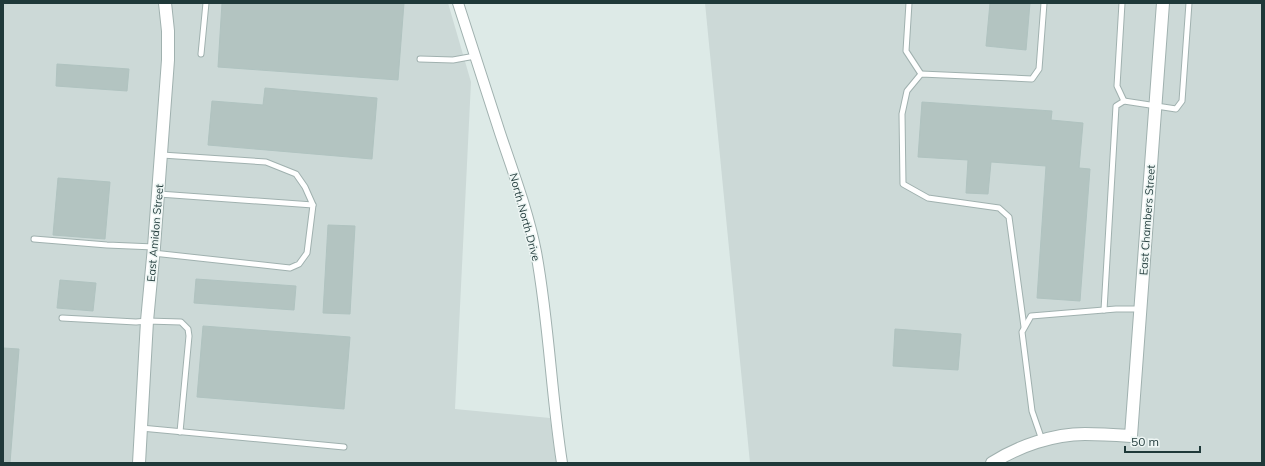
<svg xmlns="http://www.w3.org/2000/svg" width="1265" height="466" font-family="Mulish,sans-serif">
<rect width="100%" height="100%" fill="#ddeae7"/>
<g fill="#ccd9d7">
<path d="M3,3H448L471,82L455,409L550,418L556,463H3Z"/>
<path d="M705,3H1262V463H750Z"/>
</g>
<g fill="#b3c4c1" stroke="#b0c3c0">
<path d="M222,3H404L398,80L218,67Z"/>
<path d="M990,3H1030L1026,50L986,46Z"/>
<path d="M57,64L129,69L127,91L56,86Z"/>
<path d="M265,88L377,98L372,159L208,145L212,101L263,105Z"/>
<path d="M922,102L1052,111L1051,120L1083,123L1079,168L1090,169L1080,301L1037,298L1046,166L991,162L988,194L966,193L968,160L918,157Z"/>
<path d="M58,178L110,182L105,239L53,235Z"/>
<path d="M328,225L355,226L350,314L323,313Z"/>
<path d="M196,279L296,286L294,310L194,303Z"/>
<path d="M60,280L96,283L93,311L57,308Z"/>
<path d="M203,326L350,337L344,409L197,397Z"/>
<path d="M895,329L961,334L958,370L893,366Z"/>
<path d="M3,348L19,349L10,463H3Z"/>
</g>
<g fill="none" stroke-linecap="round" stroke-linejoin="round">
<g stroke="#a0b1af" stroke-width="7">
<g id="service">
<path d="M909,3L906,51L921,74"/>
<path d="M1122,3L1117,86L1124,101"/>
<path d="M201,54L206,3"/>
<path d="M420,59L453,60L475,56"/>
<path d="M159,194L313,205"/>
<path d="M34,239L107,245L154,247"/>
<path d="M153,253L290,268L299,264L307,253L313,205L305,187L296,174L266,162L162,155"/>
<path d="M1104,310L1116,106L1124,101L1176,109L1182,101L1189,3"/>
<path d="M62,318L136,322L147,321L181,322L188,329L189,336L180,432"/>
<path d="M1024,327L1009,217L999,208L928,198L903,184L902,114L907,91L921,74L1032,79L1039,69L1044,3"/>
<path d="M141,428L344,447"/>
<path d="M1042,440L1032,411L1022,332L1031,316L1116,309H1140"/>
</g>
</g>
<g stroke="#a0b1af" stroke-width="12">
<path id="minor" d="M458,3C472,46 486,90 500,133C513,172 528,211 536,252C549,322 551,393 562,463"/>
</g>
<g stroke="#a0b1af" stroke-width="14">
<g id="tertiary">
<path d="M139,463L147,321L154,247L168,60V31L165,3"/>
<path d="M992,463C1019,446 1053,434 1085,434C1100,434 1116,435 1131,436L1163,3"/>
</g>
</g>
<use href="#service" stroke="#fff" stroke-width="5"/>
<use href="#minor" stroke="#fff" stroke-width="10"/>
<use href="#tertiary" stroke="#fff" stroke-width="12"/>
</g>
<g text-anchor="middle" stroke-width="3" stroke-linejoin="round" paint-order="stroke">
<g font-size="11" fill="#1f3939" stroke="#eef6f4">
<text transform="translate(525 217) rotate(75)" y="4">North North Drive</text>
<text transform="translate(1147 220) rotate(-86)" y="4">East Chambers Street</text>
<text transform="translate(155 233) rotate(-85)" y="4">East Amidon Street</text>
</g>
</g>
<rect width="1265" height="466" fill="none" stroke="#1f3939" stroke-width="8"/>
<path d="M1125 446v6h75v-6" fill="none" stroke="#1f3939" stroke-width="2"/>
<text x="1131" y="446" font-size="12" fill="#1f3939" stroke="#eef6f4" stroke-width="3" paint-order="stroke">50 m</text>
</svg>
